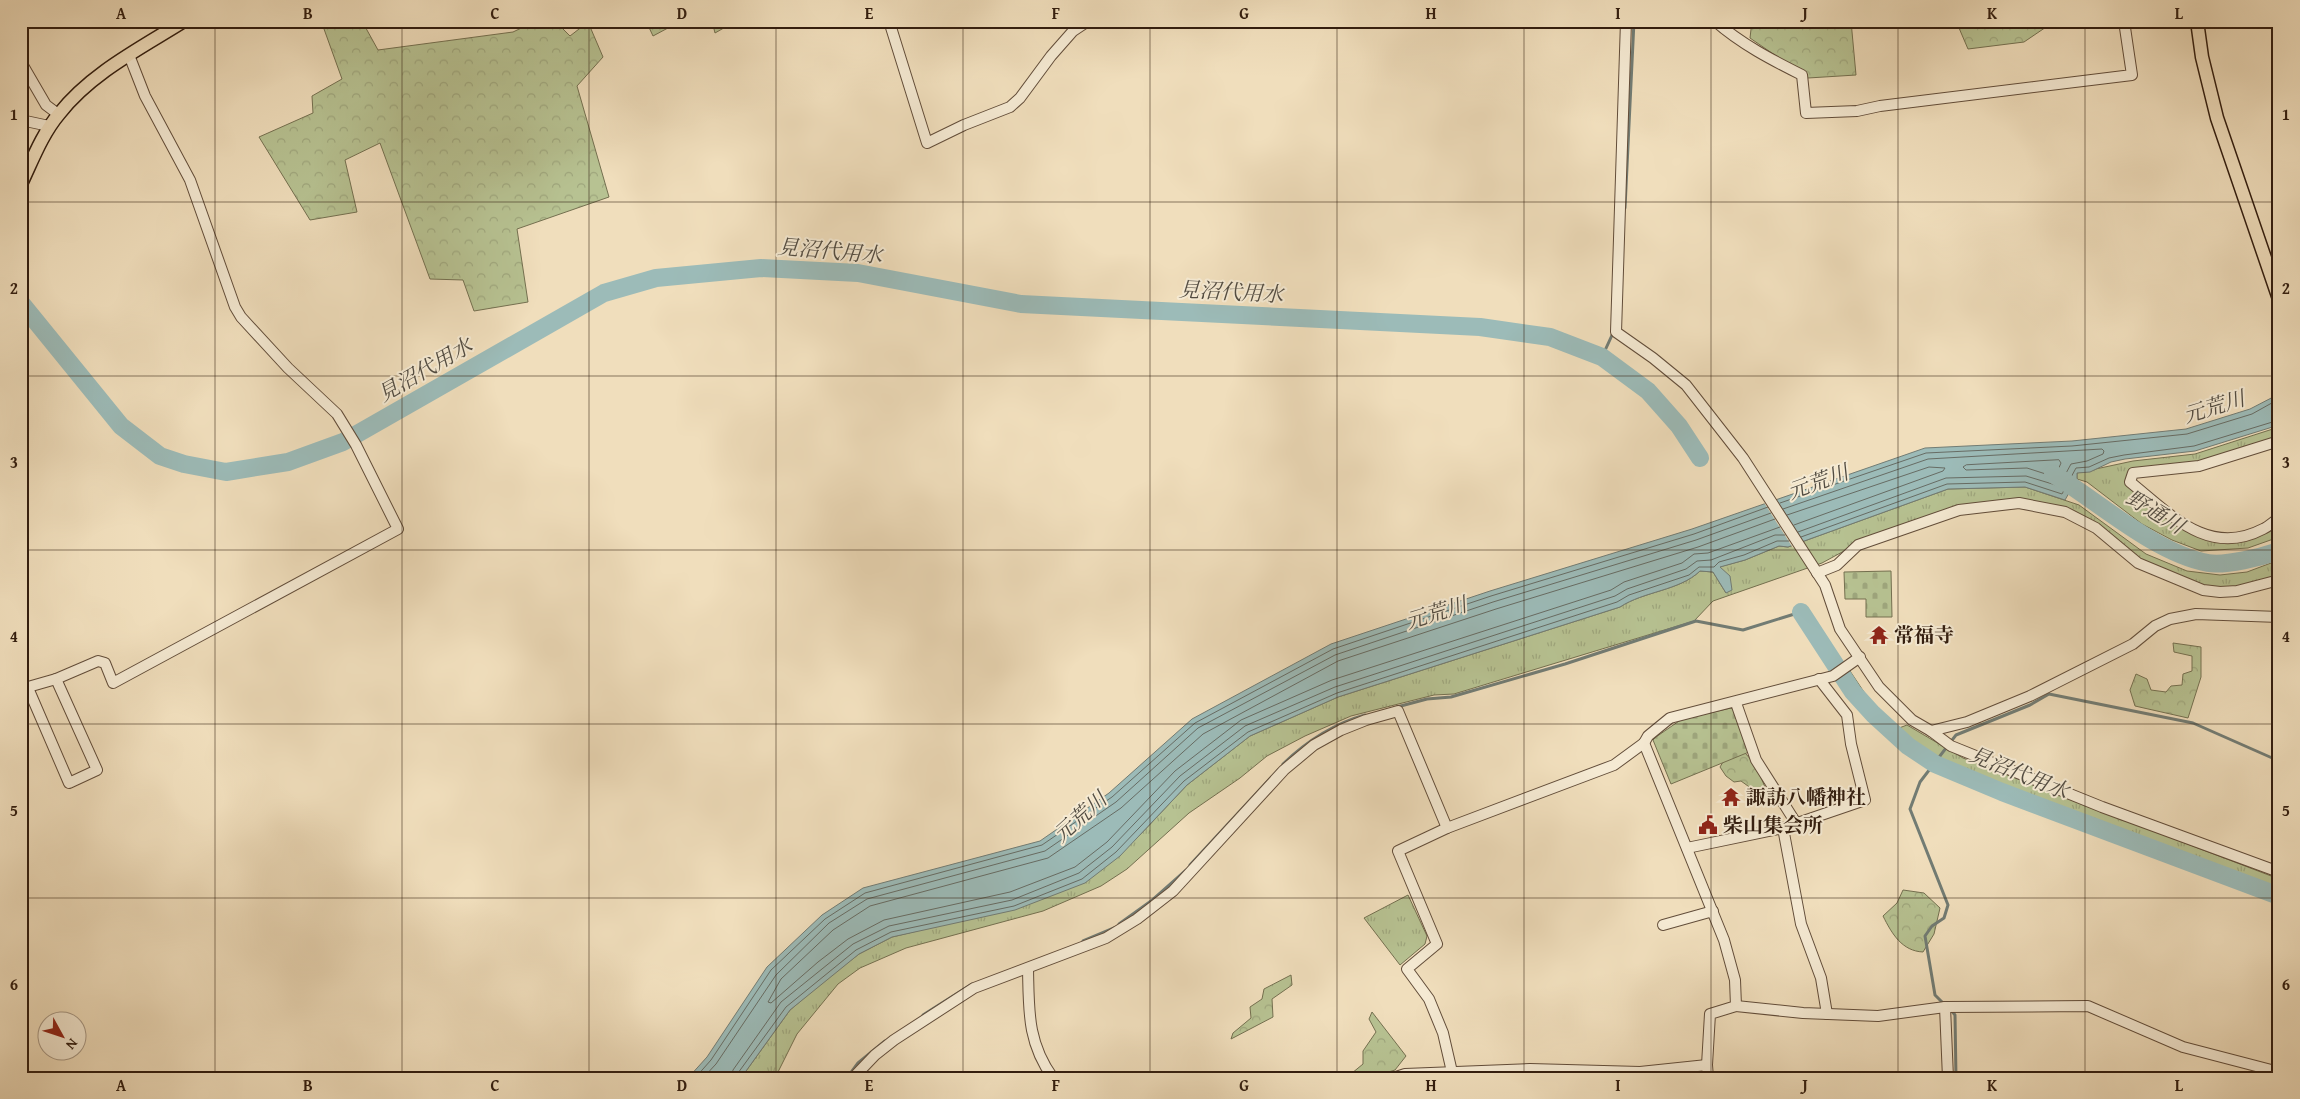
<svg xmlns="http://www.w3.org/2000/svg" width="2300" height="1099" font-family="'Gentium Book Plus','Noto Serif JP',serif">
<defs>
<pattern id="grass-tufts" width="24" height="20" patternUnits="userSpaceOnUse" patternTransform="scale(1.25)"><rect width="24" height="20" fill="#b7c292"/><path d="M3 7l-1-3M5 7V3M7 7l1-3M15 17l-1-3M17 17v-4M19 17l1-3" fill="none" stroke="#9ea67d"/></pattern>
<pattern id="forest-crowns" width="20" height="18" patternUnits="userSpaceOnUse" patternTransform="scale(1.25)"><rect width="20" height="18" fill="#b7c292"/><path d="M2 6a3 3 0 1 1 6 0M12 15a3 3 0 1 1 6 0" fill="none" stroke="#9ea67d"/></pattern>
<pattern id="cemetery-stones" width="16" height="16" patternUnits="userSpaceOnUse" patternTransform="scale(1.25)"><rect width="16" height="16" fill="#b7c292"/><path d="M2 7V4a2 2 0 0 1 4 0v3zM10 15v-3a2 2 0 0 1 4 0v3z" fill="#9ea67d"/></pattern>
</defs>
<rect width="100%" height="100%" fill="#f0debc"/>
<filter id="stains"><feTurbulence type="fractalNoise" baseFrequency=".004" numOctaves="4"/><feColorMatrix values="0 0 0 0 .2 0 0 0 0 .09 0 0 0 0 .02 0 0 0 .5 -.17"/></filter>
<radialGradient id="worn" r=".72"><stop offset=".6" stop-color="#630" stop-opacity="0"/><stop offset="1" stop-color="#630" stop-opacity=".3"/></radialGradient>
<g fill="url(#grass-tufts)" stroke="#747050">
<path d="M2279,427V437L2201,463L2127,478L2187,530L2223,542L2279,522V537L2248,548L2201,551L2172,540L2142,524L2087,482L2077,479V473L2133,461L2195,454Z"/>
<path d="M2025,487L2079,505L2146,554L2187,571L2220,575L2247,572L2279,560V578L2226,590L2195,585L2140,560L2097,525L2018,499L1960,507L1844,551L1822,563L1713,601L1694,621L1454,694L1434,695L1351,716L1305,736L1267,756L1240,778L1189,813L1127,869L1101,886L1043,911L906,948L860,968L838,984L797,1034L775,1078H741L790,1010L830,976L859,954L892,937L917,931L1140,835L1187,785L1250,736L1338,697L1620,607C1644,591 1679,591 1700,571L1713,572L1726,593V575L1719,567L1745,560L1779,546L1788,547L1807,540L1948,489Z"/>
<path d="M1850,671L1866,695L1899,728L1907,725L1963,758L2279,879V890L1945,763L1919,747L1878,713L1847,673Z"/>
<path d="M1408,895L1427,936L1425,944L1400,965L1364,918Z"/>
</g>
<g fill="url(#forest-crowns)" stroke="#747050">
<path d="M334,21H362L378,50L513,32L536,21H555L570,36L588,22L603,57L577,86L609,197L517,229L528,302L474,311L463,280L430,279L380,143L345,160L357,212L310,220L259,137L313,113L312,96L342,79L324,29Z"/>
<path d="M646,21H681L653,36Z"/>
<path d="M712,21H736L715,33Z"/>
<path d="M1752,21H1851L1856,75L1808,78L1750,38Z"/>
<path d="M1956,21H2055L2024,42L1968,49Z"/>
<path d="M2173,643L2201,647V677L2188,718L2135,706L2130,690L2136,674L2147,679L2151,690L2166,692L2171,686L2182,685L2183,674L2192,671V656L2174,652Z"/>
<path d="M1745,753L1755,764L1765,787L1759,794L1741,781L1734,782L1726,776L1720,767L1726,757Z"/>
<path d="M1903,890L1924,893L1940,908L1934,934L1923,952C1902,951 1892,934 1883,916L1897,903Z"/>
<path d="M1291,975L1292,985L1272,999L1273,1017L1231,1039L1233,1033L1251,1018L1250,1007L1262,999L1264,989Z"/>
<path d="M1372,1012L1406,1056L1395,1070L1369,1078H1346L1363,1064V1051L1376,1032L1369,1019Z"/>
</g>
<g fill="url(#cemetery-stones)" stroke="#747050">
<path d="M1891,571L1892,617H1866V599H1845L1844,572Z"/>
<path d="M1731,708L1735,711L1749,752L1671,784L1653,740L1656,737L1682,719Z"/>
</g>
<path fill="#9cbbb8" stroke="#727c74" d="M2279,394V425L2195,451L2125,459L2111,462L2090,472L2077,473V479L2065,500L2025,487L1948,489L1807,540L1788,547L1779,546L1745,560L1720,567L1730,576L1732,590L1726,593L1713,572L1700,571C1679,591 1644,591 1620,607L1338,697L1250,736L1187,785L1120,856L1085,883L1015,910L892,937L859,954L790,1010L741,1078H688L707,1057L767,967L822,915L863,888L1040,841L1109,793L1192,719L1331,644L1490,591L1692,529L1925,448L2072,441L2186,429L2250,409Z"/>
<path fill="#f0debc" d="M1773,498L1804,544L1793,548L1763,501Z"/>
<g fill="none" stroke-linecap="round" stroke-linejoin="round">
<g stroke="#676c64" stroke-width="1">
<path d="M2059,460L2061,463L2055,477L2027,468L1966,470L1963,467L1966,465Z"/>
<path d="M1780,503L1926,453L2072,446L2187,434L2252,414L2279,399"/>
<path d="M1783,509L1928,459L2102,449L2104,451L2103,454L2087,461L2071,464L2059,486L2026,476L1946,478L1798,532"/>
<path d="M1787,515L1929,467L1945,468L1943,471L1794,525"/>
<path d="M1775,519L1698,547L1496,609L1338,661L1203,734L1121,808L1048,858L870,906L833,930L781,979L768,1002L771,1003L818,962L848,939L884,920L1010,892L1075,867L1107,842L1175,771L1241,720L1332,680L1611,590L1624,582L1682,563L1694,554L1708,553L1780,527"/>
<path d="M1801,537L1947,484L2025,482L2062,494L2076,468L2089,467L2109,458L2124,455L2194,446L2279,420"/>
<path d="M695,1078L711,1060L771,970L825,919L865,893L1042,845L1112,797L1195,723L1333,649L1491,596L1694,534L1768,507"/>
<path d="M703,1078L716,1064L776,975L829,923L867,899L1045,851L1116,802L1198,728L1335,655L1493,602L1696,540L1771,513"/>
<path d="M731,1078L733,1070L781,1002L853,944L889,926L1012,900L1079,873L1112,847L1180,776L1245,726L1335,687L1615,596L1627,589L1686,569L1697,561L1711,560L1775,535H1785"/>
<path d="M737,1078L738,1073L786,1007L856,950L891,932L1014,906L1082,879L1116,852L1184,781L1248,732L1337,693L1617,602L1629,595L1689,575L1699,567H1714L1719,562L1744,555L1777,541H1789"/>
</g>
<g stroke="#727c74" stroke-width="3">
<path d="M1625,208L1634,21"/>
<path d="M1602,357L1613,333"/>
<path d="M1397,707L1427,699L1451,697L1565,664L1696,621L1743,630L1801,612"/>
<path d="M1283,764C1306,742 1333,724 1365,715"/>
<path d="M1190,865L1279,769"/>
<path d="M1119,924L1151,901L1186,870"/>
<path d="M1083,941L1114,928"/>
<path d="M1944,1004L1935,995L1925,936L1932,926L1944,918L1948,905L1910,809L1920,782L1956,735L2030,705L2049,694L2193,723L2279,761"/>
<path d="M1951,1010L1955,1015L1956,1078"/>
<path d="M923,1015L972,984"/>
<path d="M847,1078L858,1063L885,1041"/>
</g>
<path stroke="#9cbbb8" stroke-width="10" d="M1021,304L1480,327L1550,337L1602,357L1648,391L1679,426L1700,458"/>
<g stroke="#9cbbb8" stroke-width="18">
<path d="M21,303L121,426L160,456L184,464L226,472L288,462L343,442L604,293L656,278L761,268L858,273L1021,304L1480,327L1550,337L1602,357L1648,391L1679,426L1700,458"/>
<path d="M2053,474C2099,502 2155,553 2208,563C2226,566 2261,557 2279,551"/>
<path d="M1801,612L1853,692L1873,714L1908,746L1935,764L2002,792L2279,896"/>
</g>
<g stroke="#624d3a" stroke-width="12">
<g id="minor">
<path d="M889,21L927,143L964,125L1010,107L1020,98L1051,56L1073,31L1088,21"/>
<path d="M1626,21L1616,332L1653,358L1686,385L1743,458L1825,585L1840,629L1879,687L1912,720L1931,731L1951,746L2102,807L2279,872"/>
<path d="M1715,21C1741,44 1772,60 1802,75L1806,113L1857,111L1880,106L2132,75L2124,21"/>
<path d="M21,62L46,105L58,114"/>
<path d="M21,120L49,126"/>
<path d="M2279,441L2199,466L2133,473L2130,482C2169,513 2208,558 2263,529C2268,527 2273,522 2279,518"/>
<path d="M1817,573L1837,565L1858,545L1959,510L2019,503L2065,512L2096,528L2138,563L2203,590L2220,592L2237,591L2279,580"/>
<path d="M28,688L69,783L97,770L56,679"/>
<path d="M21,689L56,679L98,661L105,663L113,683L398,529L356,445L337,414L288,368L241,317L235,307L190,180L145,96L129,55"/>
<path d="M1736,703L1756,760L1796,823"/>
<path d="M1931,731L1967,722L2030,696L2133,644L2155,626L2170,619L2196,614L2279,617"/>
<path d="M1644,743L1724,940L1735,980L1736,1006L1710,1014L1707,1065L1708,1078"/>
<path d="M1783,828L1801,924L1821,978L1827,1014"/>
<path d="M1687,848L1783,828L1865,800L1851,744L1847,715L1819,679"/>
<path d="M1663,925L1713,911"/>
<path d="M1028,969C1029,1010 1027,1042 1053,1078"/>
<path d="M1736,1006L1803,1013L1878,1016L1945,1007L2088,1006L2183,1047L2279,1072"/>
<path d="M1945,1007L1948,1078"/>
<path d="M1452,1072L1443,1033L1429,999L1407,969L1437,944L1398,851L1447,828L1614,765L1644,743L1648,736L1670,718L1833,676L1860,657"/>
<path d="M853,1078L875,1055L894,1040L974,988L1106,938L1137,919L1173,891L1284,770L1314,745L1341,730L1366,720L1398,711L1447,828"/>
<path d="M1393,1078L1405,1074L1530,1069L1640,1072L1707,1065"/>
</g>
</g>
<g stroke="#321d0f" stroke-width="15">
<g id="major">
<path d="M2197,21L2202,57L2217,118L2279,299"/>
<path d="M21,184C32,161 42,134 59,114C91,73 141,48 184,21"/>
</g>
</g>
<use href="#minor" stroke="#f5ead3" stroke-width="10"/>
<use href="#major" stroke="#f0debc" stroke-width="12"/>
</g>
<path fill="none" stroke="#321d0f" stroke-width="1" stroke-opacity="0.55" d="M215,21V1078M402,21V1078M589,21V1078M776,21V1078M963,21V1078M1150,21V1078M1337,21V1078M1524,21V1078M1711,21V1078M1898,21V1078M2085,21V1078M21,202H2279M21,376H2279M21,550H2279M21,724H2279M21,898H2279"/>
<defs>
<g id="temple-bare" transform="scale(1.5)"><path d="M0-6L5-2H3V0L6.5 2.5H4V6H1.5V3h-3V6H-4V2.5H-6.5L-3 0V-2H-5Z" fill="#8f2418" stroke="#f5ead3" stroke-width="2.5" paint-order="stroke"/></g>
<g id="civic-bare" transform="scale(1.5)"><path d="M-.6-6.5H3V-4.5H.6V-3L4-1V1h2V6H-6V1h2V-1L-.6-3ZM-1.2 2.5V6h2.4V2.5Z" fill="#8f2418" stroke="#f5ead3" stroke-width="2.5" paint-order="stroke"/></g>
</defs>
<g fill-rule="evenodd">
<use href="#temple-bare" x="1879" y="635"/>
<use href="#temple-bare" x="1731" y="797"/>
<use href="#civic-bare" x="1708" y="825"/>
</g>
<g text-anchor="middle" stroke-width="4" stroke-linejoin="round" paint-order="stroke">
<g font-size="20" font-weight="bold" fill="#321d0f" stroke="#f5ead3" text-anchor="start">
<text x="1894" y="642">常福寺</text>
<text x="1746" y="804">諏訪八幡神社</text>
<text x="1723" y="832">柴山集会所</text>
</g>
<g font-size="21" font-style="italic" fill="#524c42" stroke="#f5ead3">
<text transform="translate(830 251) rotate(5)" y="7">見沼代用水</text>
<text transform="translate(1231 292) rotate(3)" y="7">見沼代用水</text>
<text transform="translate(425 370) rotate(-30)" y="7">見沼代用水</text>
<text transform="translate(2214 407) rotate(-17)" y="7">元荒川</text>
<text transform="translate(1818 482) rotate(-20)" y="7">元荒川</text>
<text transform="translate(2155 512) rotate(31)" y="7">野通川</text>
<text transform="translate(1436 613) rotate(-17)" y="7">元荒川</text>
<text transform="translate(2019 773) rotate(22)" y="7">見沼代用水</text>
<text transform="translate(1080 817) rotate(-42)" y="7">元荒川</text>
</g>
</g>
<rect width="2300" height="1099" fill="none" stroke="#f0debc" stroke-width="55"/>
<g transform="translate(62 1036) rotate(130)"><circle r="24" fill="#f5ead3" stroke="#a79885"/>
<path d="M0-4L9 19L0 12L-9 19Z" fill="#8f2418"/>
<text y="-8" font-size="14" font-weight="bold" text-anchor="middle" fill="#321d0f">N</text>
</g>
<rect x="28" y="28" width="2244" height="1044" fill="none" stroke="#321d0f" stroke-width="2"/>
<g font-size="16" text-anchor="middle" font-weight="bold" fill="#321d0f">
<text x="121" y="19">A</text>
<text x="308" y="19">B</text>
<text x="495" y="19">C</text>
<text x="682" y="19">D</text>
<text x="869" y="19">E</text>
<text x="1056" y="19">F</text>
<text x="1244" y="19">G</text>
<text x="1431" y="19">H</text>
<text x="1618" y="19">I</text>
<text x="1805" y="19">J</text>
<text x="1992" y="19">K</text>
<text x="2179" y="19">L</text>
<text x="14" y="120">1</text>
<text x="2286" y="120">1</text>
<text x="14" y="294">2</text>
<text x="2286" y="294">2</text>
<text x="14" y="468">3</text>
<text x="2286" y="468">3</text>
<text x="14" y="642">4</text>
<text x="2286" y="642">4</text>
<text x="14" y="816">5</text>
<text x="2286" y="816">5</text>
<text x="14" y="990">6</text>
<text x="2286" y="990">6</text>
<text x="121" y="1091">A</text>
<text x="308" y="1091">B</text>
<text x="495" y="1091">C</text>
<text x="682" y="1091">D</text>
<text x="869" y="1091">E</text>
<text x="1056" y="1091">F</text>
<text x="1244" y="1091">G</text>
<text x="1431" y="1091">H</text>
<text x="1618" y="1091">I</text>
<text x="1805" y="1091">J</text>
<text x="1992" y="1091">K</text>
<text x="2179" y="1091">L</text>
</g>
<rect width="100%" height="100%" filter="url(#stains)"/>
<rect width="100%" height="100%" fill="url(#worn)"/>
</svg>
